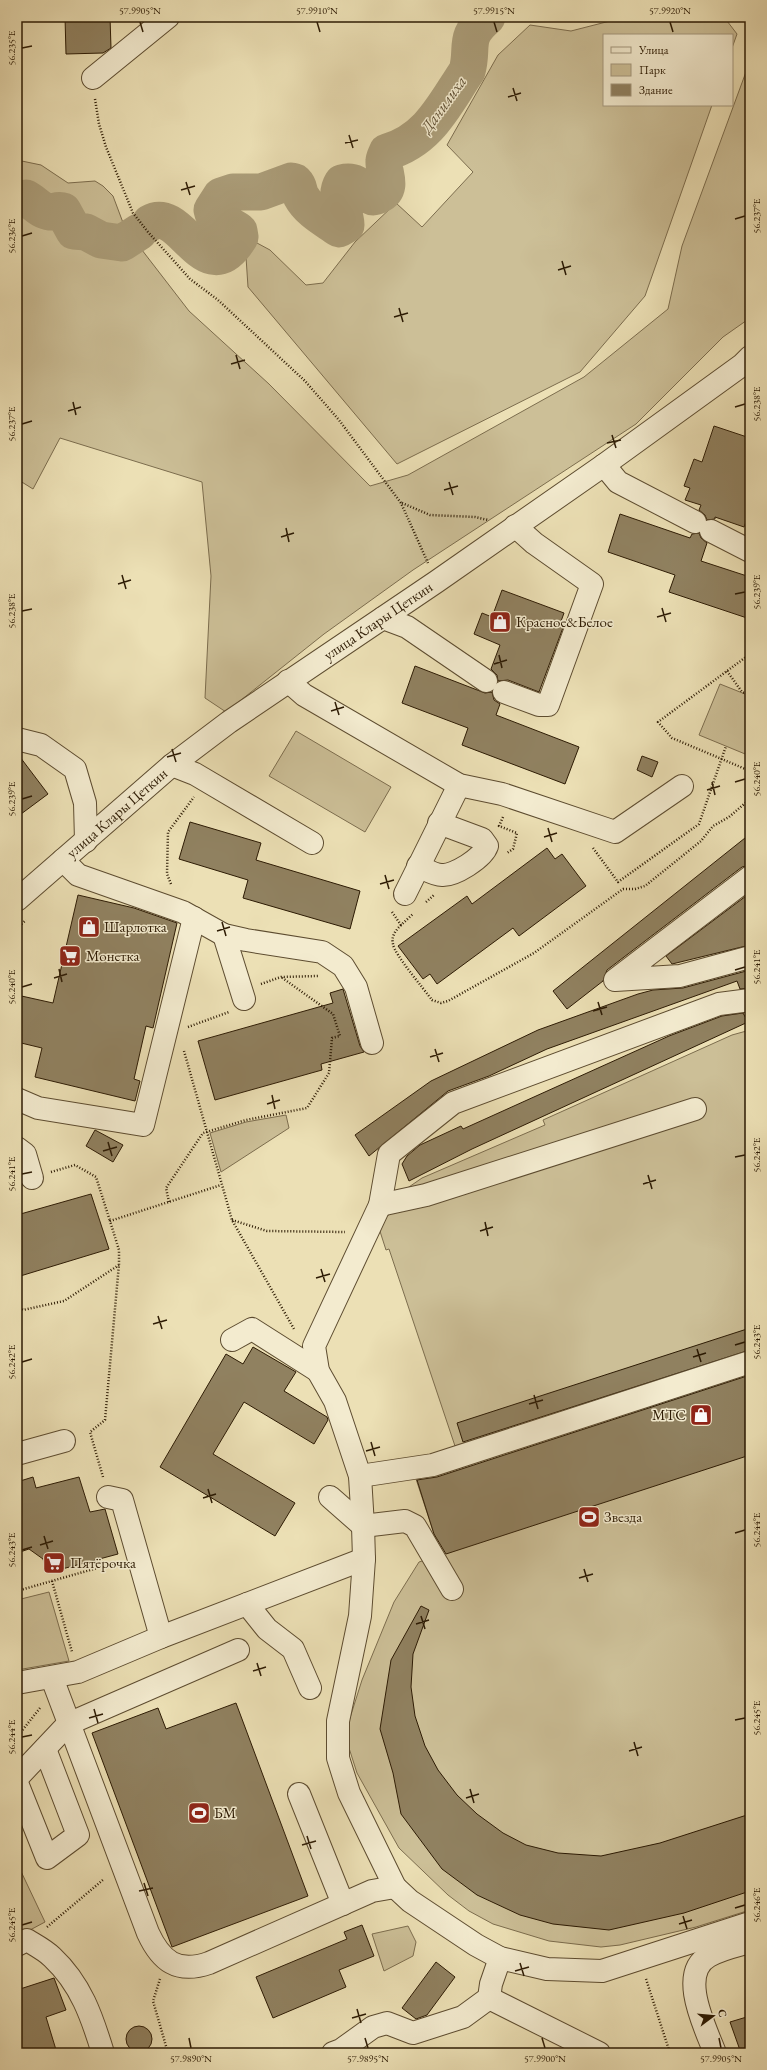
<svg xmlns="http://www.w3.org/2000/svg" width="767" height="2070" font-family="'EB Garamond',serif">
<rect width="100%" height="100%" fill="#ece0b5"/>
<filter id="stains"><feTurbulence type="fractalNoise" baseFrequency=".005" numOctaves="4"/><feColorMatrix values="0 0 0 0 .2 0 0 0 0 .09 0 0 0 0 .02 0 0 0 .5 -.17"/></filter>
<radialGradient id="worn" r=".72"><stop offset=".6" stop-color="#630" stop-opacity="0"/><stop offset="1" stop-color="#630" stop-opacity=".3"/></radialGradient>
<g fill="#ccbf97" stroke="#7c6d4e">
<path d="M618,17H724L737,34L732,48V35H604V105H712L645,296L580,372L397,464L248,287L246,257L238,250L244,236L270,250L306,285L323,283L355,242L396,203L422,227L473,172L447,145L498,55L530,25L571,31L610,21Z"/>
<path d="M750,61V318L723,337L636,424L413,570L324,634L226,712L205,698L211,576L202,482L60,438L33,489L17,479V160L41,165L68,183L95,181L103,186L113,196L125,228L189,311L269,384L370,486L408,475L584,377L668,309L682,246Z"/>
<path d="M720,684L750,696V756L699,735Z"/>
<path d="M296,731L391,787L365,832L269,776Z"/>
<path d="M750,1030V1910L696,1927L620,1945L601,1947L549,1941L493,1924L469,1911L448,1895L399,1848L357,1773L349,1748V1721L362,1680L394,1602L419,1562L441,1555L416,1479L435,1473L455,1446L389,1249L386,1250L377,1222L398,1209L406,1189L422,1178L545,1125L543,1120L732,1035Z"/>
<path d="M286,1115L289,1128L221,1172L210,1133L246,1122Z"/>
<path d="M49,1592L69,1661L17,1670V1600Z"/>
<path d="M17,1863L45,1922L17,1937Z"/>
<path d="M408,1926L416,1942L413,1956L384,1971L372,1934Z"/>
</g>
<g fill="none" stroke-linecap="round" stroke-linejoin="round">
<g stroke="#ab9d79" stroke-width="37">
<path d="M17,200L26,198C34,202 40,211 50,212C55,212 58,209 63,211L74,231L86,232L101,240L122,243L139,232"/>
<path d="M150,223C182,204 205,295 240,237L239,231C230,224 214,222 212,210L221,196L233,192H261L291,181L295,182C300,187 298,190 301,196C309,211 325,219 339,229L346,225C346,210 333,198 342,183C365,177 363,204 379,195C394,188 383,173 384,161C384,158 386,155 387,152C429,140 444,105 467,71C474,47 462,38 487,17"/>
</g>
</g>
<g fill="#908160" stroke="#2d1b04">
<path d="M65,17H110L111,48L103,53L66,54Z"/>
<path d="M714,426L750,438V511L744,527L715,517V519L707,520L705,515L699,510L701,505L685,500L690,488L684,486L694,459L702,462Z"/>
<path d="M620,514L690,538L692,534L699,533L701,538L707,543L701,561L750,577V619L669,592L675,575L608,552Z"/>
<path d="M502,590L564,613L560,624L564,625L539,692L508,680L498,681L497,675L491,669L500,645L474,634L482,613L492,617Z"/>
<path d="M415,666L485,693L492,692L494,700L500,704L496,715L579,747L565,784L462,745L468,728L402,703Z"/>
<path d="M17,753L48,794L17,817Z"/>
<path d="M642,756L658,762L652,777L637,770Z"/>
<path d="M190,822L261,843L256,860L360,891L350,929L243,898L248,880L179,859Z"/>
<path d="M750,834V865L742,867L607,970L603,981L567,1009L553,991Z"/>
<path d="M547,848L555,859L562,854L586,886L519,936L513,928L437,984L430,974L423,979L398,946L467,896L472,904Z"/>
<path d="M750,893V945L672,964L666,956Z"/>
<path d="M78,895L134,908L177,923L153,1028L146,1026L134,1079L140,1081L135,1101L35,1077L42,1048L17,1042V995L53,1003Z"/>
<path d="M750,970V988L740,989L737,981L547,1049L489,1076L448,1091L369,1156L355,1135L431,1081L538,1030L638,994L653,990L683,988Z"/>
<path d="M343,989L360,1046L364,1052L321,1064L322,1070L215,1100L198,1041L333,1003L330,993Z"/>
<path d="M743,1013L748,1022L472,1149L409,1181L402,1164L407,1156L420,1145L461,1126L463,1129L669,1036L722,1016Z"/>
<path d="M95,1130L123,1145L113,1162L86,1146Z"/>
<path d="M91,1194L109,1249L17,1277V1215Z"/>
<path d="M750,1328V1350L463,1442L457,1423Z"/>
<path d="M253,1347L296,1372L284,1391L327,1417L328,1420L314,1444L244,1402L213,1454L295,1503L275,1536L160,1467L226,1354L243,1364Z"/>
<path d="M750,1375V1455L446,1554L434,1534L417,1480L437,1477Z"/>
<path d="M33,1477L36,1488L79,1477L90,1512L105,1509L118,1554L47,1573L43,1559L29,1549L17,1553V1482Z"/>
<path d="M421,1606L429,1610L413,1654L411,1687L415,1716L425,1746L438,1770L457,1795L477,1814L503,1833L526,1845L558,1853L601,1856L660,1843L750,1814V1891L684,1913L609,1930L553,1924L520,1915L477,1895L442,1869L401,1814L393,1773L380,1729L391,1660Z"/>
<path d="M236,1703L308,1896L172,1947L92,1733L158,1708L166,1729Z"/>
<path d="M362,1925L374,1956L339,1970L346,1987L273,2018L256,1977L347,1939L344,1932Z"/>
<path d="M436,1962L455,1977L427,2015L416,2019L402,2008Z"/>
<path d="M54,1978L66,2010L46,2017L57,2053H17V1990Z"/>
<path d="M750,2016V2053H741L730,2022Z"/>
<circle cx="139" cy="2039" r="13"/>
</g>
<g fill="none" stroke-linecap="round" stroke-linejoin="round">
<g stroke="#5d4c30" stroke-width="24">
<g id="minor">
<path d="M93,78L168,17"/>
<path d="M604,465L618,482L695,522"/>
<path d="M711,531L750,551"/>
<path d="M383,618L407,627L486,681"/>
<path d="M288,681L304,695L459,785L502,794L615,832L682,786"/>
<path d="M504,692L539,705H548L592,584L534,543L515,526"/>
<path d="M17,739L41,745L75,769L85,803L86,841"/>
<path d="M172,765L195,774L312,843"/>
<path d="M63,860L78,875L183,912L224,935L246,940L322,952L343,966L356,987L372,1043"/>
<path d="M418,866C425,869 434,875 442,875C454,876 483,858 487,846L482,839L439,823"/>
<path d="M750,877L615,980L680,976L750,957"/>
<path d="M405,894L459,785"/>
<path d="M17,900L172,765L229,722L436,582L604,465L742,365L750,357"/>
<path d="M224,935L244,999"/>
<path d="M750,1000L719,1004L453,1103L389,1154L380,1205L314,1346L318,1371L335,1401L360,1476L363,1526L364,1559L360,1616L338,1721V1758L349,1793L395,1887L410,1901L476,1945L500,1958L547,1969L602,1971L750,1923"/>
<path d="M17,1099L38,1108L143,1125L194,918"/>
<path d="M17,1148L25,1154L32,1178"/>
<path d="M380,1205L426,1195L695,1109"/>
<path d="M232,1340L252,1329L318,1371"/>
<path d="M17,1454L64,1441"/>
<path d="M360,1476L433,1465L750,1362"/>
<path d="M108,1497L122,1500L161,1637"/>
<path d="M330,1497L363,1526L405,1521L415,1526L452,1589"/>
<path d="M247,1604L267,1629L293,1649L310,1688"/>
<path d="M52,1678L148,1933C161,1961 177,1974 209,1963L372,1891L395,1887"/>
<path d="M17,1683L78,1672L161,1637L364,1559"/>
<path d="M17,1778L68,1724L238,1650"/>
<path d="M17,1783L47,1858L78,1835L45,1749"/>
<path d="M299,1794L343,1904"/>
<path d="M17,1945L27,1940C35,1945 45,1950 52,1957C81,1984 92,2017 103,2053"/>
<path d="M489,1998L599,2053"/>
<path d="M333,2053L341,2050L373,2027L387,2023L413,2033L463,2017L489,1998L491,1984L500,1958"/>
<path d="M715,2053C706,2029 677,1973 709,1956C721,1949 736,1946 750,1942"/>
</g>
</g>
<g stroke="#2d1b04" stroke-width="2.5" stroke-dasharray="1 2" stroke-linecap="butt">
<path d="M95,99L99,124L106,147L133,213L148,232L190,279L218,300L305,381L339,420L401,503L428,563"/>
<path d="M402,503L430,515L475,517L488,520"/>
<path d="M750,654L658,722L672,738L750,771"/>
<path d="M727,671L742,692L750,695"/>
<path d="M503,817L499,826L517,833L513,849L507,853"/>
<path d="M593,848L618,882L699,824L726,746"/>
<path d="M171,884L167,874L168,832L194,797"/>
<path d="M426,902L434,895"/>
<path d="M392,912L401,925L413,914"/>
<path d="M401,925C396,930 391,936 393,944C394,954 424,989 432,1000L441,1003L448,1001L534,953L623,889H635L645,886L701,841L713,826L729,817L750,799"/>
<path d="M17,928L26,920"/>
<path d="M261,984L281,977L318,976"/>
<path d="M188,1027L229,1012"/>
<path d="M184,1051L232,1220L294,1329"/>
<path d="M51,1172L75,1165L96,1177L110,1221"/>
<path d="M169,1202L166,1188L203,1133L246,1120L307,1108L329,1073L332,1038L340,1036L333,1014L281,977"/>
<path d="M232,1220L267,1231L345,1232"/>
<path d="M17,1306L23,1310L64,1301L119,1265"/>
<path d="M103,1477L90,1432L105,1420L119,1264V1250L110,1221L221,1185"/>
<path d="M52,1581L72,1652"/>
<path d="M17,1591L118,1562"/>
<path d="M17,1654L21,1661"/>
<path d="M17,1737L40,1708"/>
<path d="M47,1927L104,1879"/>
<path d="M160,1979L153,2001L168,2053"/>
<path d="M646,1979L670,2053"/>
</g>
<use href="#minor" stroke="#f3ebcf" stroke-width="22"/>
</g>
<path fill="none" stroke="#2d1b04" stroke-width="1.5" d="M140,22L143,32M317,22L320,32M494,22L497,32M670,22L673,32M22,48L32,46M513,88L517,101M508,97L521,93M349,135L353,148M345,143L358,140M186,182L190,195M181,190L195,186M735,219L745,216M22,236L32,233M562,261L566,275M558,270L571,266M399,308L403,322M394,317L408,313M236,355L240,369M231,364L245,360M73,402L76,415M735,407L745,404M68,411L81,407M22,424L32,421M612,435L616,448M607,443L621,440M449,482L453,495M444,490L458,486M286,528L289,542M281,537L294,533M122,575L126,589M118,584L131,580M735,594L745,592M662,608L666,622M22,611L32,609M657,617L671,613M499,655L502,668M494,664L507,660M335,702L339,715M331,711L344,707M172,749L176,762M167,757L181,753M712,782L715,795M735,782L745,779M707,790L720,786M22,799L32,796M548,828L552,842M544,837L557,833M385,875L389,889M380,884L394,880M222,922L226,936M217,931L230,927M59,969L62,982M735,970L745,967M54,978L67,974M22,987L32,984M598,1002L602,1015M593,1011L607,1007M435,1049L439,1062M430,1057L443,1053M272,1095L275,1109M267,1104L280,1100M108,1142L112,1156M103,1151L117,1147M735,1157L745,1155M22,1174L32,1172M648,1175L652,1189M643,1184L656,1180M485,1222L488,1236M480,1231L493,1227M321,1269L325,1282M316,1278L330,1274M158,1316L162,1329M153,1324L167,1320M735,1345L745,1342M697,1349L701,1362M693,1357L706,1353M22,1362L32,1359M534,1395L538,1409M529,1404L543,1400M371,1442L375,1456M366,1451L380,1447M208,1489L212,1503M203,1498L216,1494M735,1533L745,1530M44,1536L48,1549M40,1545L53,1541M22,1550L32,1547M584,1569L588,1582M579,1578L593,1574M421,1616L425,1629M416,1624L429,1620M257,1663L261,1676M253,1671L266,1667M94,1709L98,1723M89,1718L103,1714M735,1720L745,1718M22,1737L32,1735M634,1742L638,1756M629,1751L642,1747M470,1789L474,1803M466,1798L479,1794M307,1836L311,1849M302,1845L316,1841M144,1883L148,1896M139,1891L153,1888M735,1908L745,1905M683,1916L687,1929M679,1924L692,1920M22,1925L32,1922M520,1963L524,1976M515,1971L529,1967M357,2009L361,2023M352,2018L366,2014M189,2038L191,2048M365,2038L368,2048M542,2038L545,2048M719,2038L721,2048"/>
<defs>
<g id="shop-square" transform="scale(1.15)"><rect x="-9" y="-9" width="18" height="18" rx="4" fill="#8f2418" stroke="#f3ebcf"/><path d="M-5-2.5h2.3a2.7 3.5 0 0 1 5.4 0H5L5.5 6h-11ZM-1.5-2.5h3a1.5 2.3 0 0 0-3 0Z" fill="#fff"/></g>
<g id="supermarket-square" transform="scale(1.15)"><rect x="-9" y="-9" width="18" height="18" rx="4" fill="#8f2418" stroke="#f3ebcf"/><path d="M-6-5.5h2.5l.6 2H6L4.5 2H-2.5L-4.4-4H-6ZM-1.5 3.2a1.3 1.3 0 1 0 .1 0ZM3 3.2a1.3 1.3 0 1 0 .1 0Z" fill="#fff"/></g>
<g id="stadium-square" transform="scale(1.15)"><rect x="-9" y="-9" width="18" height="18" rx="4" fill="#8f2418" stroke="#f3ebcf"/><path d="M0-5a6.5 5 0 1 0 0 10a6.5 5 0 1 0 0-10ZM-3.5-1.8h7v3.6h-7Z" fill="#fff"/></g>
</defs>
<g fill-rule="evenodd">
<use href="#shop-square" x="500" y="622"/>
<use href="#shop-square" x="89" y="927"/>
<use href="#supermarket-square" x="70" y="956"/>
<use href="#shop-square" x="701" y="1415"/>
<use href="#stadium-square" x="589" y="1517"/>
<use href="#supermarket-square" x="54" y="1563"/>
<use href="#stadium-square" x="199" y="1813"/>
</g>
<g text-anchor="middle" stroke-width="3" stroke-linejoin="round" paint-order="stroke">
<g font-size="15" fill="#2d1b04" stroke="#f3ebcf">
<text transform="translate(378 621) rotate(-34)" y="5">улица Клары Цеткин</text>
<text transform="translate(117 813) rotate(-41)" y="5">улица Клары Цеткин</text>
</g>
<g font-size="15" fill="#2d1b04" stroke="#f3ebcf" text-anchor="start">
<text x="516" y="627">Красное&amp;Белое</text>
<text x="104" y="932">Шарлотка</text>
<text x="86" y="961">Монетка</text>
<text x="686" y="1420" text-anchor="end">МТС</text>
<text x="604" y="1522">Звезда</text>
<text x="70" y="1568">Пятёрочка</text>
<text x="214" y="1818">БМ</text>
</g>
<g font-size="16" font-style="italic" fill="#5f4f33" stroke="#f3ebcf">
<text transform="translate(443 104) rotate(-54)" y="6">Данилиха</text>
</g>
</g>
<rect width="767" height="2070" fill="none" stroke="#ece0b5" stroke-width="44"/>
<rect x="603" y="34" width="130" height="72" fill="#f3ebcf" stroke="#a4987e"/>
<rect x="611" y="47" width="20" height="6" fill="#f3ebcf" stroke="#a4987e"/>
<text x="639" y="54" font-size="12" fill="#2d1b04">Улица</text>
<rect x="611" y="64" width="20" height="12" fill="#ccbf97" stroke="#a4987e"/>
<text x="639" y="74" font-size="12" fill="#2d1b04">Парк</text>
<rect x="611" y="84" width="20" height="12" fill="#908160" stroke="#a4987e"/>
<text x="639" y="94" font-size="12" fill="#2d1b04">Здание</text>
<g transform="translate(713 2016) rotate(74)" stroke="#f3ebcf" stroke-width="3" paint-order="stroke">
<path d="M0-3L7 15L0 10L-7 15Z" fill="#2d1b04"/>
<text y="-6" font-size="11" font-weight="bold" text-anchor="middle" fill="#2d1b04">С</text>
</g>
<rect x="22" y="22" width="723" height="2026" fill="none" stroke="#2d1b04" stroke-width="1.5"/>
<g font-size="10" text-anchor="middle" fill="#2d1b04">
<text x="140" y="14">57.9905°N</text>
<text x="317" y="14">57.9910°N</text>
<text x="494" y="14">57.9915°N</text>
<text x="670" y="14">57.9920°N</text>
<text transform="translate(11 48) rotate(-90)" y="4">56.235°E</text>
<text transform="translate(756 216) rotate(-90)" y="4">56.237°E</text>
<text transform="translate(11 236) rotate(-90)" y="4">56.236°E</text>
<text transform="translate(756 404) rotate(-90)" y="4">56.238°E</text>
<text transform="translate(11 424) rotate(-90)" y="4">56.237°E</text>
<text transform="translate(756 592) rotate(-90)" y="4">56.239°E</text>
<text transform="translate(11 611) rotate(-90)" y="4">56.238°E</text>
<text transform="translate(756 779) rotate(-90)" y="4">56.240°E</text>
<text transform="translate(11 799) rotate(-90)" y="4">56.239°E</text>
<text transform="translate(756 967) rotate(-90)" y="4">56.241°E</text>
<text transform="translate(11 987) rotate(-90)" y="4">56.240°E</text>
<text transform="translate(756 1155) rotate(-90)" y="4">56.242°E</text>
<text transform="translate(11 1174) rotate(-90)" y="4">56.241°E</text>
<text transform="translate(756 1342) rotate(-90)" y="4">56.243°E</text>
<text transform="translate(11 1362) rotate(-90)" y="4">56.242°E</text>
<text transform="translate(756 1530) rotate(-90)" y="4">56.244°E</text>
<text transform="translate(11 1550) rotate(-90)" y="4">56.243°E</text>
<text transform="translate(756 1718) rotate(-90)" y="4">56.245°E</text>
<text transform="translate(11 1737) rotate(-90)" y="4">56.244°E</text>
<text transform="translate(756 1905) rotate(-90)" y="4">56.246°E</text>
<text transform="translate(11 1925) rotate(-90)" y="4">56.245°E</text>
<text x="191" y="2062">57.9890°N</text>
<text x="368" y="2062">57.9895°N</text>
<text x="545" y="2062">57.9900°N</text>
<text x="721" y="2062">57.9905°N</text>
</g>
<rect width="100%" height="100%" filter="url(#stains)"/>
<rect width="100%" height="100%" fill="url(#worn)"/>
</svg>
